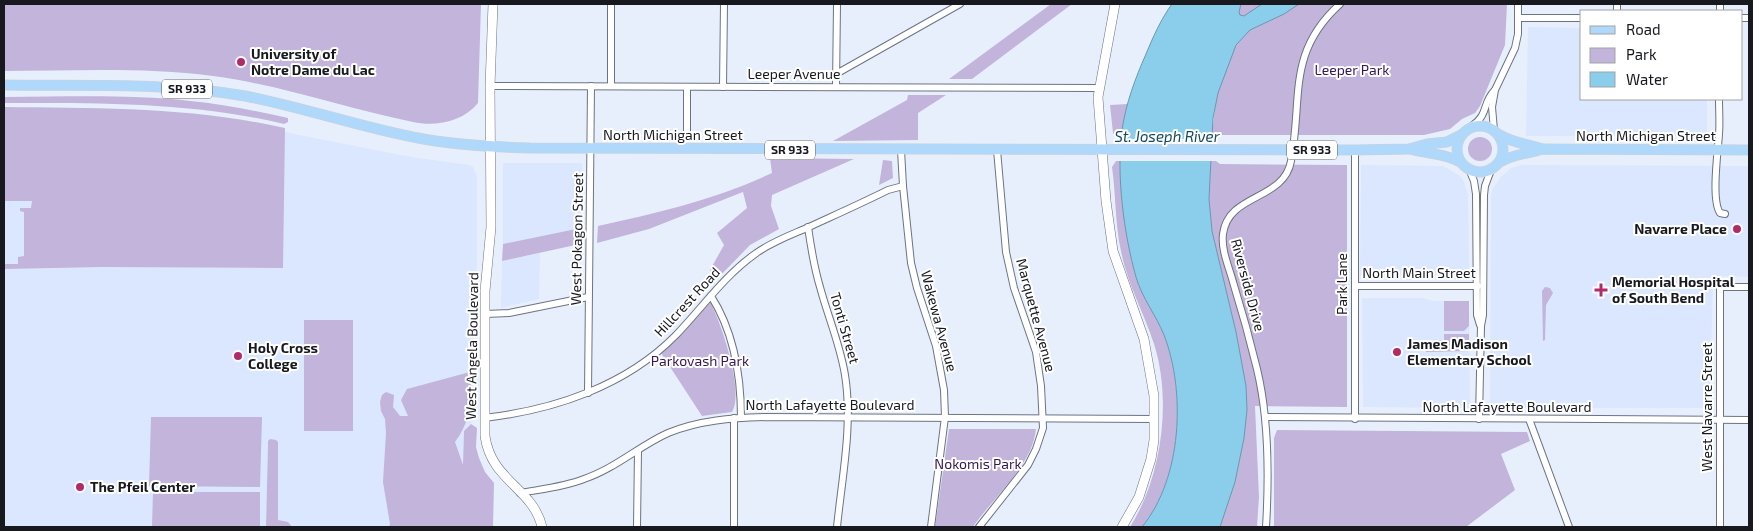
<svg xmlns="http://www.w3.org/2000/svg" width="1753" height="531" font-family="'Exo 2',sans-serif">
<rect width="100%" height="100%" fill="#e8effc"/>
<g fill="#dbe7fe">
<path d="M1528,27L1582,28V99H1707V136H1526Z"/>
<path d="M4,108L250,123L299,135L411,157L469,165L473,167L477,176V263L475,287L471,424L464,431L462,527H4Z"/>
<path d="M503,163H582L581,228L503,244Z"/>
<path d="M1361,165L1443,166L1460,176L1463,180L1468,194L1469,271L1456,275L1360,276Z"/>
<path d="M1522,165L1749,166V277L1713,276L1710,402L1703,408H1494L1490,405L1491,198L1492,190L1500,178L1511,168Z"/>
<path d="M540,253L539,299L501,308L502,261Z"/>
<path d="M1362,298H1423L1433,301H1469L1470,408L1363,407Z"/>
</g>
<g fill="#c2b4db">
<path d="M4,4H481L478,103C463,122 435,127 413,122C345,108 281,85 213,76C144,67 73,71 4,71Z"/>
<path d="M1051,4H1072L972,79H949Z"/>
<path d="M1241,4H1507L1505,45L1480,106L1475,113L1462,119L1450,129L1424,135H1219L1216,139H1212C1214,108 1220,62 1242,38L1239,12Z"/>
<path d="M908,95H946L918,113V140L833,141L907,100Z"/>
<path d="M4,97C66,97 129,94 190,101C223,104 256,111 288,118V122L284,124C192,102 98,103 4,103Z"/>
<path d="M1128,104L1122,139H1117L1113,133L1110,105Z"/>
<path d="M4,107C98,108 192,107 285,128L283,268L101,267L4,269V264H18V257L24,256V212L20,211V208H31L32,201H4Z"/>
<circle cx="1480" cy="149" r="12"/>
<path d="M770,158L854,159L772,195L771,206L779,229L750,245L717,279L710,270L724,245L717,233L747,208L743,192L649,229L597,243L598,226C657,213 717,199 772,173Z"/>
<path d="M883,160L892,161L893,178L879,185Z"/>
<path d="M1116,161H1121C1119,193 1127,247 1136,277C1143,298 1157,315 1164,335C1186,393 1182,478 1142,527H1130C1162,477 1172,400 1154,344C1144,313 1127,283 1121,251C1115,224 1116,195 1112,167Z"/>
<path d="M1211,161H1216L1220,164L1347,165V407L1255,406L1259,497L1257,527H1220L1235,482L1244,438L1247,410L1246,386L1236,332L1212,231L1209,199Z"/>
<path d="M581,228L580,244L502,261L503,244Z"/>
<path d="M1545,287L1550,288L1553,293L1546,305L1545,340L1543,341L1542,291Z"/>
<path d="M1444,301H1469V326L1464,331H1444Z"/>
<path d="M710,302C721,321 745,394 732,412L702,416L661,353L681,335Z"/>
<rect x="304" y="320" width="49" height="111"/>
<path d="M1444,334H1469V351L1426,352L1427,343L1434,344L1438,340H1444Z"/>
<path d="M470,372C473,397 471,421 455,442L463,465L464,431L471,424L477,428L476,447L479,458L485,472L494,483L493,527H389L390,524L383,482L386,433L385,419L381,411L380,402L382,395L386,392L394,395L393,407L400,416H408L401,400L407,389Z"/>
<path d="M151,417H262L260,487L149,486Z"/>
<path d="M949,429H1036C1032,467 993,497 973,527H935Z"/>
<path d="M1277,430L1527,432L1530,441L1501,454L1515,490L1466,527H1274V438Z"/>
<path d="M270,439L276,440L278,442V520L288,522L292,527H266L268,446V441Z"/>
<path d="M153,492H260V527H152Z"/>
</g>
<path fill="#8bceeb" stroke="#6898ae" d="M1172,4H1241L1239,12L1240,15L1244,16L1262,4H1299L1284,14L1250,30L1236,45L1218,93L1213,118L1209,199L1212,231L1236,332L1246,386L1247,410L1244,438L1235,482L1220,527H1142C1182,478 1186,392 1164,335C1156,315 1142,298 1136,277C1124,235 1116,174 1122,130C1126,103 1135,79 1146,54C1153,37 1161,19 1172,4Z"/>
<path fill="#e8effc" d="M1119,139H1214L1213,161H1118Z"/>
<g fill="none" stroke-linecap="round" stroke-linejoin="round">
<g stroke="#6c7382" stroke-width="8">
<g id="street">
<path d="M611,4V86"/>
<path d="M1617,4V11"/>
<path d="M1720,11V4"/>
<path d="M1518,18H1582"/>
<path d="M1742,18H1749"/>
<path d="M836,74L960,4"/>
<path d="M490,86L1099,88"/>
<path d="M723,87L724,4"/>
<path d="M836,87L837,4"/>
<path d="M1719,99C1719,111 1720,123 1719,134C1718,151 1711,200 1720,213L1725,214"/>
<path d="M1472,126C1489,114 1482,104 1494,91"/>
<path d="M1494,130L1492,107L1495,90L1515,48L1518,34V4"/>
<path d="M687,133V87"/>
<path d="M901,150L903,186L911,263L917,288L936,346L944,390L945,417L931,527"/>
<path d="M1469,169L1474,181L1476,194L1477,315L1480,325"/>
<path d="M808,227C811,248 814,267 820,287C828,317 840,344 845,375C853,425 842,477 837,527"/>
<path d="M1355,286H1478"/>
<path d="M711,296C734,332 741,376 741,418"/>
<path d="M485,314L509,313L588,297"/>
<path d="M588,393L591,86"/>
<path d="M1265,417L1749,420"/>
<path d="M484,418C554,410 626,386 676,335C702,308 724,276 755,254C771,242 791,235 809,227C835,215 862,203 888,190L903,186"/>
<path d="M1355,419V150"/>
<path d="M1479,419L1481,326L1483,315L1484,195L1485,186L1491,170"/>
<path d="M1529,419L1569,527"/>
<path d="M520,493C542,489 564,487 584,479C616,468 639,446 668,433C700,420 732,418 766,417L1154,419"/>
<path d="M637,527L638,451"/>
<path d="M734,527V418"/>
<path d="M979,527L1028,465L1036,449L1043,428L1041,386L1036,352L1014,288L1006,252L997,150"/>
<path d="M1266,527C1269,477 1269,419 1257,369C1250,340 1242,311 1233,282C1229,267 1221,250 1223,234C1228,193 1284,201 1291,161C1303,98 1286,53 1340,4"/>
<path d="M1720,527V287H1749"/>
</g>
</g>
<g stroke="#6c7382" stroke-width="10">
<g id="secondary">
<path d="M493,4L490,86L491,227L485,291V436C491,481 533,488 542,527"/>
<path d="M1115,4L1098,97L1106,201L1113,251L1144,339L1154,396V440L1151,459L1139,497L1122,527"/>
</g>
</g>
<g stroke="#d1d1d2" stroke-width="11">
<g id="primary">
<path d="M4,85C84,86 166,82 245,96C303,107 359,127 418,138C455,145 492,147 530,148L1355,150L1409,149L1427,144L1447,142L1461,135"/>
<circle cx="1480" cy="149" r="23"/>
<path d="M1500,135C1513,143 1528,144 1542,149"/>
<path d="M1410,149C1427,154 1444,153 1460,162"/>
<path d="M1500,162C1513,154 1528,154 1542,149L1749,150"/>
</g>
</g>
<use href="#street" stroke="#fff" stroke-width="6"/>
<use href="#secondary" stroke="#fff" stroke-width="9"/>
<use href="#primary" stroke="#b0d8fb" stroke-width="10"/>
</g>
<g fill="#b32a6b" stroke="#fff" stroke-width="2">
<circle cx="241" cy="62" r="5"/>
<circle cx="1737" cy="229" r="5"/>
<path d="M1598.5 282.5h5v5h5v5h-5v5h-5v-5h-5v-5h5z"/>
<circle cx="1397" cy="352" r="5"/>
<circle cx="238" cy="356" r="5"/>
<circle cx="80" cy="487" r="5"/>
</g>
<g text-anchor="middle" stroke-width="4" stroke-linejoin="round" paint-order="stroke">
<g fill="#fff" stroke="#5d5e62" stroke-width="1">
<rect x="162" y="79.5" width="50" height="19" rx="4"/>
<rect x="765" y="140.5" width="50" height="19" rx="4"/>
<rect x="1287" y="140.5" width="50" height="19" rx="4"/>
</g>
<g font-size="12" font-weight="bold" fill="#17191f">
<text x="187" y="93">SR 933</text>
<text x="790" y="154">SR 933</text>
<text x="1312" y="154">SR 933</text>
</g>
<g font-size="14" font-weight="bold" fill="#17191f" stroke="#fff" text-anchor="start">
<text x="251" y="59">University of<tspan x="251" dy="16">Notre Dame du Lac</tspan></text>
<text x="1727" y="234" text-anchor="end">Navarre Place</text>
<text x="1612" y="287">Memorial Hospital<tspan x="1612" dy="16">of South Bend</tspan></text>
<text x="1407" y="349">James Madison<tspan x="1407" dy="16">Elementary School</tspan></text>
<text x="248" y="353">Holy Cross<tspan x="248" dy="16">College</tspan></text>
<text x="90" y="492">The Pfeil Center</text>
</g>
<g font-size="14" fill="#351756" stroke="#fff">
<text x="1352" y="75">Leeper Park</text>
<text x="700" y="366">Parkovash Park</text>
<text x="978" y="469">Nokomis Park</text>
</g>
<g font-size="14" fill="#17191f" stroke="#fff">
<text x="794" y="79">Leeper Avenue</text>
<text x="673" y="140">North Michigan Street</text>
<text x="1646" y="141">North Michigan Street</text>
<text transform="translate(577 239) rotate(-89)" y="5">West Pokagon Street</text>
<text x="1419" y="278">North Main Street</text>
<text transform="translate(1342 284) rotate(-90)" y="5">Park Lane</text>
<text transform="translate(1248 285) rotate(75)" y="5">Riverside Drive</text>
<text transform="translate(687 302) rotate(-47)" y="5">Hillcrest Road</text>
<text transform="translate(1036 315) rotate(75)" y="5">Marquette Avenue</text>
<text transform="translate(939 321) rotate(75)" y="5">Wakewa Avenue</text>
<text transform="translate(845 328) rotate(74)" y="5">Tonti Street</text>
<text transform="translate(472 346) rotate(-89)" y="5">West Angela Boulevard</text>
<text x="830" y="410">North Lafayette Boulevard</text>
<text x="1507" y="412">North Lafayette Boulevard</text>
<text transform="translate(1707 407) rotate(-90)" y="5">West Navarre Street</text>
</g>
<g font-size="15" font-style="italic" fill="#134a5e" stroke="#fff">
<text x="1167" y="142">St. Joseph River</text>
</g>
</g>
<rect width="1753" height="531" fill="none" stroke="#17191f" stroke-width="10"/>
<rect x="1580" y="10" width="162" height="90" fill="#ffffff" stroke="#a2a3a5"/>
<rect x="1590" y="26" width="25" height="8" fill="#b0d8fb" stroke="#a2a3a5"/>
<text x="1626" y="35" font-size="15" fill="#17191f">Road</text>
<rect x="1590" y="48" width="25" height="15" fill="#c2b4db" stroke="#a2a3a5"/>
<text x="1626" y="60" font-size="15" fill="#17191f">Park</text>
<rect x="1590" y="72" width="25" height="15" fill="#8bceeb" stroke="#a2a3a5"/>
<text x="1626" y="85" font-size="15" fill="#17191f">Water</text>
</svg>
